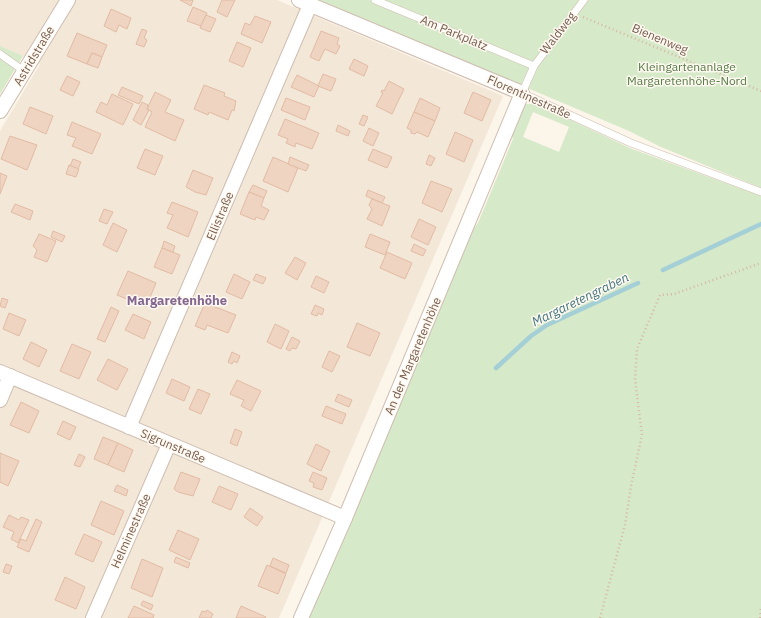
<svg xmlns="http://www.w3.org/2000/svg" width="761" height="618" font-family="'IBM Plex Sans',sans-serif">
<rect width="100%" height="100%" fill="#fcf5ea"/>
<path fill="#f3e7d8" d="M0,0H277L503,96L279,618H0V131L40,64L0,46Z"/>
<g fill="#d6e9c8" fill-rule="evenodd">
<path d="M319,0H761V188L661,147L629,131Z"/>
<path d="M0,46L23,56L0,94Z"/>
<path d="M524,104H537L632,149L761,196V618H308L465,239L478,223L513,139L511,133ZM533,112L569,127L559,152L523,137Z"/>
</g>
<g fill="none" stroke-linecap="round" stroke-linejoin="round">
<g stroke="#a5cfd7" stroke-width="4.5">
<path d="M663,270L761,224"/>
<path d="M496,368L531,336L547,325L638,283"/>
</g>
</g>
<g fill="#f0d4c2" stroke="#e2bba3">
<path d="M180,0H193L191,6Z"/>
<path d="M222,0H235L227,17L217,12Z"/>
<path d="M193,7L207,13L201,26L187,21Z"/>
<path d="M111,9L131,18L127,29L119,25L116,32L104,26Z"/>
<path d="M206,15L216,19L210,32L200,28Z"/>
<path d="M255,16L271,22L262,43L241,34L245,23L250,25Z"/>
<path d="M142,29L147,31L144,38L147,40L144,47L136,44Z"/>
<path d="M321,31L339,38L337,44L340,46L336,54L325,49L319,61L310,57Z"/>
<path d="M77,33L107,45L102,57L92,53L87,64L67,56Z"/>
<path d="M237,42L251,48L243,67L229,61Z"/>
<path d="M92,53L102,57L98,68L87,64Z"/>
<path d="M354,59L368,66L364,76L349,69Z"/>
<path d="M323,74L336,79L331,91L318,86Z"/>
<path d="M297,75L319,86L314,97L291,87Z"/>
<path d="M67,76L80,82L73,96L60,90Z"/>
<path d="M389,81L404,89L392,114L376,106L383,93L381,92L382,90L384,91Z"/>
<path d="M204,85L225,93L224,96L236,101L234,111L232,110L228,120L209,112L208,115L194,109Z"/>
<path d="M122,87L143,96L139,104L118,95Z"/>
<path d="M155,92L171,100L165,112L184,120L175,141L145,127L152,112L147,109Z"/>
<path d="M473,92L491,100L482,121L464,113Z"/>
<path d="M112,94L133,104L123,125L96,112L101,102L107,105Z"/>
<path d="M286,98L310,107L305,120L281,110Z"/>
<path d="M420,98L440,108L435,121L414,112Z"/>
<path d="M142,102L148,105L147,109L149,110L141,125L133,120Z"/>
<path d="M30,107L53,116L46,134L23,124Z"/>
<path d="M414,112L435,121L428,137L417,132L415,134L411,133V130L407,128Z"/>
<path d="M363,115L368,117L364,126L359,124Z"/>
<path d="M285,119L319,133L312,149L296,143L295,147L286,143L288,139L278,135Z"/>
<path d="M72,122L101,134L92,154L72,146L76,138L67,135Z"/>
<path d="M338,125L350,131L348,136L336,131Z"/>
<path d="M369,128L379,133L373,146L363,141Z"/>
<path d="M455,132L473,140L464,162L446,154Z"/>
<path d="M10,136L37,145L27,170L1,159Z"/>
<path d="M145,149L163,156L155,175L137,168Z"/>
<path d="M373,149L392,157L387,168L368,160Z"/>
<path d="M429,155L435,158L431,166L426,164Z"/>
<path d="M273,157L298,168L288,192L263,181Z"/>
<path d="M290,157L309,165L306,171L288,164Z"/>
<path d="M73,159L81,162L78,169L70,166Z"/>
<path d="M69,165L79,169L76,177L66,174Z"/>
<path d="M193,170L213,178L206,195L195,192L186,187Z"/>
<path d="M0,173L7,176L0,194Z"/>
<path d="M431,181L452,189L442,212L422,203Z"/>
<path d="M253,185L267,191L264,198L249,192Z"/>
<path d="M368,190L385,197L382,203L366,196Z"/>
<path d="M249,192L264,198L261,206L269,210L264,220L256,217L255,220L240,214Z"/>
<path d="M372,199L390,206L382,226L367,219L372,209L369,205Z"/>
<path d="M172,202L198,212L188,237L167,228L173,215L167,213Z"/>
<path d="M15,204L33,211L30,220L11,212Z"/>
<path d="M104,209L113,212L107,224L99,221Z"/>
<path d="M419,219L436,227L428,245L411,237Z"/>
<path d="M113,223L127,230L117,252L103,245Z"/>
<path d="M53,231L65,236L62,242L51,237Z"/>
<path d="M39,234L56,241L47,262L34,257L37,250L33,246Z"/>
<path d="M370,234L390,242L385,255L365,247Z"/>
<path d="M164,241L175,246L173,252L162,248Z"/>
<path d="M414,244L426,250L423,256L411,251Z"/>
<path d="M162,248L180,255L172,274L154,267Z"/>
<path d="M387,252L412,263L405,279L380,268Z"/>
<path d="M295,257L306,263L297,280L285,273Z"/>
<path d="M128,271L156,283L146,307L117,295Z"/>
<path d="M234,274L250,282L242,299L226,292Z"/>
<path d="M256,274L266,278L263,284L253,280Z"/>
<path d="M316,276L329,282L324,293L311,287Z"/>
<path d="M2,298L8,300L5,308L0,306Z"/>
<path d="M205,303L236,315L228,333L207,325L205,330L195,326Z"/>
<path d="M315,305L324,309L322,315L318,313L317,316L311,314Z"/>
<path d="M111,307L119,311L105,342L97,339Z"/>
<path d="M9,313L26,320L19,336L3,329Z"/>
<path d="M133,314L151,322L144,339L125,330Z"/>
<path d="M357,323L380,333L370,356L347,347Z"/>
<path d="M275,324L289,331L281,349L267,342Z"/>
<path d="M292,337L300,341L296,349L292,348L290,351L286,349Z"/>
<path d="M31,342L47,350L39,367L23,359Z"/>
<path d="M72,344L91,352L79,379L60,371Z"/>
<path d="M329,351L340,356L332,372L322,367Z"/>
<path d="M232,352L240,356L237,363L234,361L232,364L228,362Z"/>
<path d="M108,359L128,369L117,390L97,380Z"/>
<path d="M172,379L190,387L184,401L166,393Z"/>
<path d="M237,380L261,391L251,411L241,406L244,400L230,394Z"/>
<path d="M198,389L210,394L201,414L189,409Z"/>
<path d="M338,394L352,400L349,407L335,401Z"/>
<path d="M21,402L39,411L29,433L10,425Z"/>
<path d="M326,406L346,414L342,424L322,416Z"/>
<path d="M63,421L76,427L70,440L57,434Z"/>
<path d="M235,429L242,432L237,446L230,443Z"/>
<path d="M103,437L118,443L108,465L94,459Z"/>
<path d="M118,443L133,450L124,472L108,465Z"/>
<path d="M316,444L330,451L321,471L307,464Z"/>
<path d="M0,453L19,461L8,486L0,482Z"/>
<path d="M79,454L85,457L80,467L74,465Z"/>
<path d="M181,472L200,479L193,496L178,492L174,489Z"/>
<path d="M313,472L327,478L322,490L313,487L314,483L309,481Z"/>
<path d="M117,485L128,490L126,496L114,491Z"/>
<path d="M219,486L238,494L231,510L212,502Z"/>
<path d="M101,501L124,511L114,535L91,525Z"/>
<path d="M250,508L263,517L257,526L244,517Z"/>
<path d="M9,515L19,520L21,517L29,520L18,543L11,539L14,532L3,527Z"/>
<path d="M36,519L42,522L29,552L17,547L21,539L26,541Z"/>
<path d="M178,530L199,539L190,560L169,550Z"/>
<path d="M84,534L102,542L93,562L75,554Z"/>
<path d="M176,557L190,563L188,568L174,562Z"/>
<path d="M273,558L289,565L286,573L270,566Z"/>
<path d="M142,559L163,568L152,597L131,588Z"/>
<path d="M6,564L12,566L9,574L3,572Z"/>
<path d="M267,565L286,574L278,594L258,586Z"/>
<path d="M65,577L85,587L76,609L55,600Z"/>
<path d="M143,601L153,605L151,610L141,605Z"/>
<path d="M134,606L154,615L153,618H128Z"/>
<path d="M241,606L266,617L265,618H236Z"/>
<path d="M207,610L213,614L211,618H199L202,611L206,612Z"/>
</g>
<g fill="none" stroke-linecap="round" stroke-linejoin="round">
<g stroke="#cebdb0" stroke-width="8">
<g id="lane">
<path d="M375,0L534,66"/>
<path d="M584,0L534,66L522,93L631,143L761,192"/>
<path d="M0,54L24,71"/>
</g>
</g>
<g stroke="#cebdb0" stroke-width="16">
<g id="street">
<path d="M299,0L522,93L345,518L301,618"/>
<path d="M0,111L68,0"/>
<path d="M0,372L345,518"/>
<path d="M0,400L10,376"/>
<path d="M129,427L310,5"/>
<path d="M93,618L169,444"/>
</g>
</g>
<g stroke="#d6b8a5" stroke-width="2.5" stroke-dasharray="1 3" stroke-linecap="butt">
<path d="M583,17L761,91"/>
<path d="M600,618L625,525L631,486L642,435L635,379L637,349L660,295L674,294L761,263"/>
<path d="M760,618L761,608"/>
</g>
<use href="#lane" stroke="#fff" stroke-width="7"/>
<use href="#street" stroke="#fff" stroke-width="14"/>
</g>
<g text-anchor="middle" stroke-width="3" stroke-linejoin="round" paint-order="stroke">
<g font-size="12" fill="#765c4e" stroke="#fef9f0">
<text transform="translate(454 33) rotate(23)" y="4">Am Parkplatz</text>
<text transform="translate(558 33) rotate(-52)" y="4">Waldweg</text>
<text transform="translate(660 39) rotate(23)" y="4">Bienenweg</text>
<text transform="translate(34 56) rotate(-59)" y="4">Astridstraße</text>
<text transform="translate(529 97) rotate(24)" y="4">Florentinestraße</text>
<text transform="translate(220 216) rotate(-67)" y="4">Ellistraße</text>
<text transform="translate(413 356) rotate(-67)" y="4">An der Margaretenhöhe</text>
<text transform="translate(173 446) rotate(23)" y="4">Sigrunstraße</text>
<text transform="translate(131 531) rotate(-66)" y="4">Helminestraße</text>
</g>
<g font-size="12" fill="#557b46" stroke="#fef9f0">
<text x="687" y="71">Kleingartenanlage<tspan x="687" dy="14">Margaretenhöhe-Nord</tspan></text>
</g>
<g font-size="13" font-style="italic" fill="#447781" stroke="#fef9f0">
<text transform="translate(580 299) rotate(-26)" y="5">Margaretengraben</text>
</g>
<g font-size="13" font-weight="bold" fill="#836691" stroke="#fef9f0">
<text x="177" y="305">Margaretenhöhe</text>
</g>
</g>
</svg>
